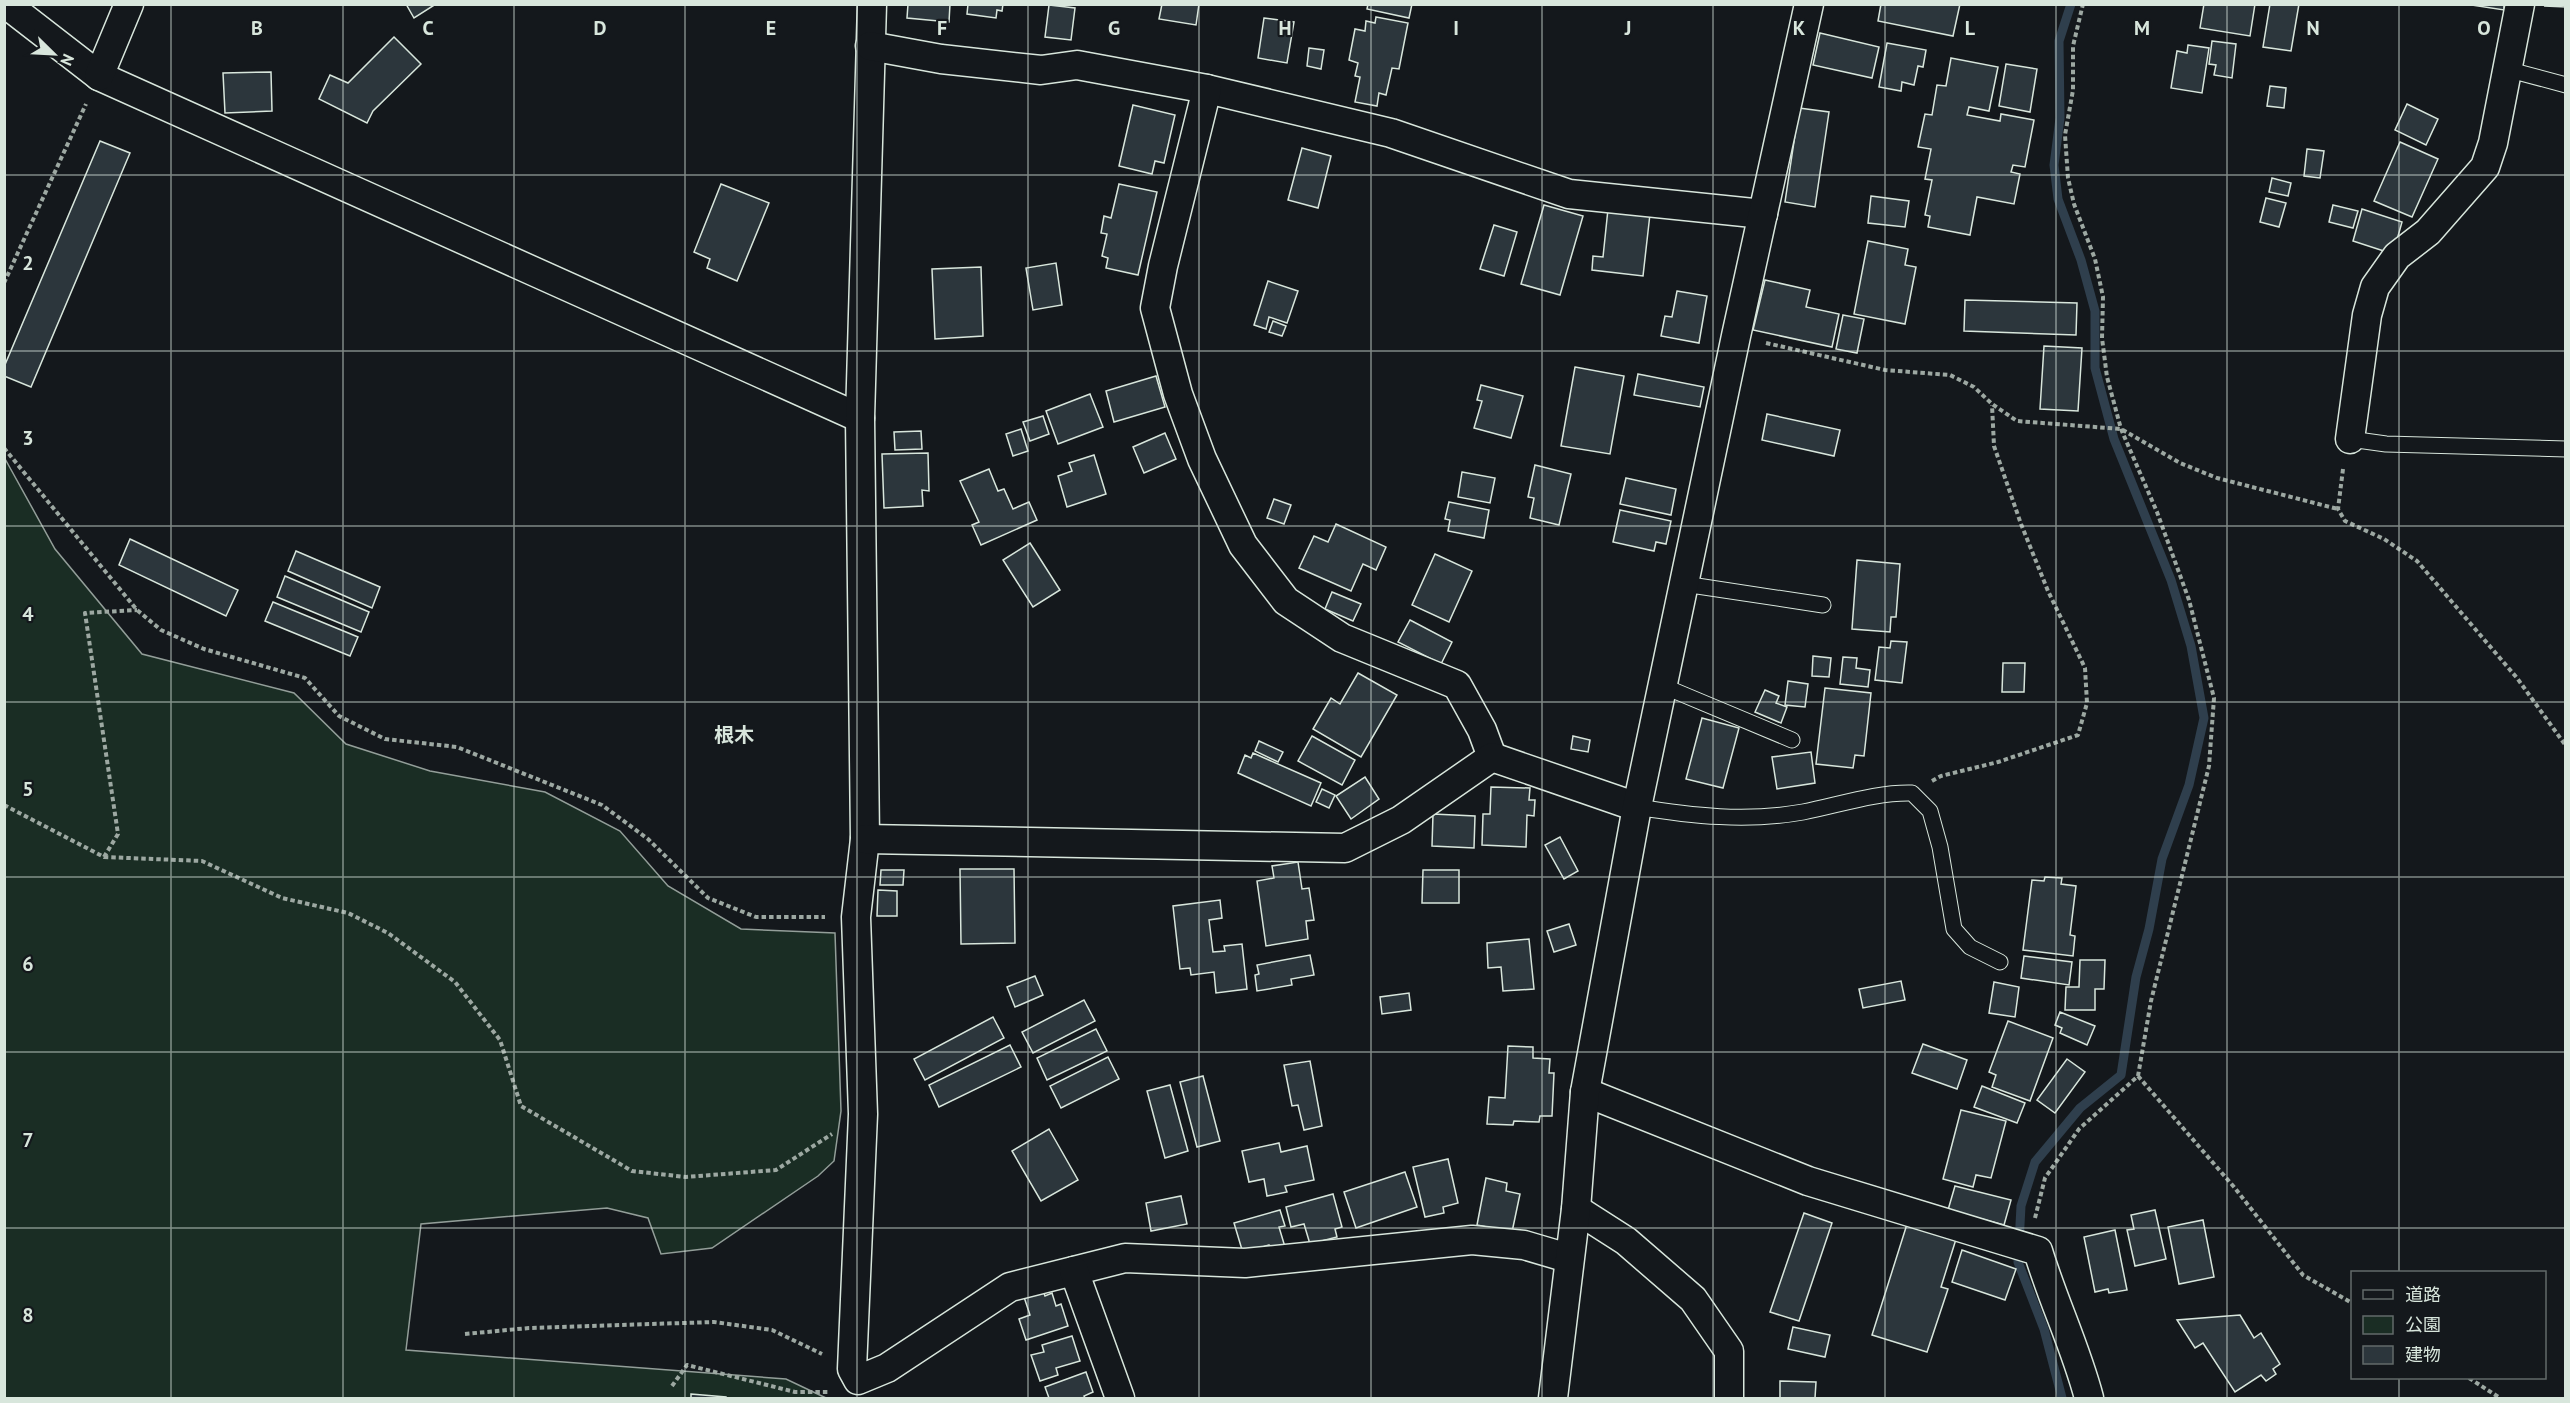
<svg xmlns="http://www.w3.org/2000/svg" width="2570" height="1403" font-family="'PT Sans','Noto Sans JP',sans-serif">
<rect width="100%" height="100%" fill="#14181c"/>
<path fill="#1a2d24" stroke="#939e99" stroke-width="1.5" d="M4,457L55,549L142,654L294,693L346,744L430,771L545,792L620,831L668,886L741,929L835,933L841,1111L834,1161L818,1176L712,1248L661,1254L648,1218L607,1208L421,1224L406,1350L786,1379L826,1398H5Z"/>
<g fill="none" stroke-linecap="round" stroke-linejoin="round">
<path stroke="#2f3f4d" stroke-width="9" d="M2062,1398L2044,1329L2018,1262L2021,1206L2035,1162L2080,1108L2121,1075L2136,977L2149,929L2162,859L2189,785L2204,718L2191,646L2171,580L2114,439L2095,368V311L2081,260L2058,199L2054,165L2060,118L2059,41L2071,4"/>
</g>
<g fill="#2c363c" stroke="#d8e6dc" stroke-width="1.5">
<path d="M406,4H436L414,18Z"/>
<path d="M908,4H950L949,22L907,18Z"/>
<path d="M968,4H1003L1002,11L997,10L996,18L967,14Z"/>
<path d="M1162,4H1199L1196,25L1159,19Z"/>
<path d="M1368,4H1412L1409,18L1367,9Z"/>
<path d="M1881,4H1960L1953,36L1878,21Z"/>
<path d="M2204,4H2255L2250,36L2200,28Z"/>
<path d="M2270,4H2299L2291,51L2263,47Z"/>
<path d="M2465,4H2504V10Z"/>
<path d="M2546,4H2566V7L2545,6Z"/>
<path d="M1049,5L1075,8L1071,40L1045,37Z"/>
<path d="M1376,17L1408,23L1399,69L1392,68L1386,95L1379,93L1377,106L1355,102L1360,77L1355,76L1358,63L1349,60L1355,29L1365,31L1366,21L1375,23Z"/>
<path d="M1264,18L1294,22L1287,63L1258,58Z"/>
<path d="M1820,33L1879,47L1872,78L1813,65Z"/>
<path d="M394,37L421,64L373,111L367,123L319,99L330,75L348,83Z"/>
<path d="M2212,41L2236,44L2232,78L2214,75L2216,65L2209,64Z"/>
<path d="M1887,43L1926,50L1923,67L1918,66L1914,85L1902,82L1901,91L1879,87Z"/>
<path d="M2188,45L2209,48L2202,93L2171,88L2177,51L2187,53Z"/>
<path d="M1309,48L1324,50L1321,69L1307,66Z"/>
<path d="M1951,58L1998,67L1989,111L1969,107L1967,115L2000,121L2001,114L2034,120L2025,167L2013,165L2011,172L2020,174L2014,204L1977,197L1970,235L1928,227L1930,216L1925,215L1932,180L1925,179L1931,149L1918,147L1925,114L1932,115L1937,85L1946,86Z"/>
<path d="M2006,64L2037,69L2030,112L1999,106Z"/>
<path d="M271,72L272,111L225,113L223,73Z"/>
<path d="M2270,86L2286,88L2284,108L2267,106Z"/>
<path d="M2407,104L2438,119L2426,145L2395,130Z"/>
<path d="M1133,105L1175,115L1164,163L1155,161L1152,174L1119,166Z"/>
<path d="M1799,108L1829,112L1815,207L1785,202Z"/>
<path d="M100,141L130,153L31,387L4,376V367Z"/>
<path d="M2400,142L2438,159L2412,217L2374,201Z"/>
<path d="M1302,148L1331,156L1318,208L1288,200Z"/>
<path d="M2307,149L2324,151L2320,178L2304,176Z"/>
<path d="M2272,178L2291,183L2288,196L2269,192Z"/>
<path d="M721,184L769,203L737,281L707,268L710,259L694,252Z"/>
<path d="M1119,184L1157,192L1138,275L1106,268L1108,258L1102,256L1107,234L1101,233L1104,216L1111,218Z"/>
<path d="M1871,196L1909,201L1905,227L1868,223Z"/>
<path d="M2266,198L2286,203L2279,227L2260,222Z"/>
<path d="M1544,205L1583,216L1560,295L1521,284Z"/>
<path d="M2333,205L2358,211L2353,228L2329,222Z"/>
<path d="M1608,209L1650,214L1643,276L1592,270L1593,256L1603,257Z"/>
<path d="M2362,209L2402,222L2393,254L2353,241Z"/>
<path d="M1494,225L1517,232L1504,276L1480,269Z"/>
<path d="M1868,241L1908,249L1905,265L1916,267L1905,324L1854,314Z"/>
<path d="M1056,263L1062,305L1033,310L1026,268Z"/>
<path d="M981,267L983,336L935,339L932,269Z"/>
<path d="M1765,280L1810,290L1806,307L1839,314L1832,347L1753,330Z"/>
<path d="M1268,281L1298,291L1287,323L1269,317L1266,329L1254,325Z"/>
<path d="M1677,291L1707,296L1699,343L1661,336L1665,316L1672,317Z"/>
<path d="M1965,300L2077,303L2076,335L1964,331Z"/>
<path d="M1843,315L1864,319L1857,353L1836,349Z"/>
<path d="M1273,321L1286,326L1282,336L1269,332Z"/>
<path d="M2044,346L2082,348L2078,411L2040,409Z"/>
<path d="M1575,367L1624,376L1610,454L1561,446Z"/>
<path d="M1638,374L1704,387L1700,407L1634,395Z"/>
<path d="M1156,376L1165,407L1114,422L1106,391Z"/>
<path d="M1481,385L1523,396L1511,438L1474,428L1482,401L1477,400Z"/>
<path d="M1090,394L1103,427L1058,444L1046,411Z"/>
<path d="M1767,414L1840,430L1834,456L1762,440Z"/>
<path d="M1043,416L1049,434L1030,441L1023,422Z"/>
<path d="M1021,429L1028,451L1013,456L1006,434Z"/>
<path d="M921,431L922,449L895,450L894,432Z"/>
<path d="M1165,433L1176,459L1144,473L1133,447Z"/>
<path d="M928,453L929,491L922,490L923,506L884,508L882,454Z"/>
<path d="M1094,455L1106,494L1067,507L1058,476L1072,471L1069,463Z"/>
<path d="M1535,465L1571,474L1559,525L1530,518L1534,498L1528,497Z"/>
<path d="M989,469L998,491L1004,489L1013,509L1029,502L1037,520L981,545L972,525L979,522L960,481Z"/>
<path d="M1462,472L1495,478L1490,503L1458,497Z"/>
<path d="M1626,478L1676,489L1671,515L1620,504Z"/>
<path d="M1274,499L1291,505L1284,524L1267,518Z"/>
<path d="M1449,502L1489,510L1484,538L1448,531L1450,520L1445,519Z"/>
<path d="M1620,510L1671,521L1666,544L1656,542L1654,551L1613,542Z"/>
<path d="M1336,524L1386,547L1376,570L1363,564L1351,591L1299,568L1314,536L1328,542Z"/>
<path d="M130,539L238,590L226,616L119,565Z"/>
<path d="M1030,543L1060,590L1033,607L1003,560Z"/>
<path d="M296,551L380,587L372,608L288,571Z"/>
<path d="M1435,554L1472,571L1449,622L1412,605Z"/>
<path d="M1857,560L1900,564L1896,617H1891L1890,632L1852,629Z"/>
<path d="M285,576L369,612L361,632L277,597Z"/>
<path d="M1332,592L1361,604L1353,621L1325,609Z"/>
<path d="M273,602L358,637L350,656L265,621Z"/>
<path d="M1410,620L1452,642L1441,664L1398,642Z"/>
<path d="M1891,641L1907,642L1902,683L1875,680L1879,647L1890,648Z"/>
<path d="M1813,656L1831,658L1829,677L1812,676Z"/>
<path d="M1843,657L1857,658L1856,668L1870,670L1868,687L1840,684Z"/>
<path d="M2003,663H2025L2024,692H2002Z"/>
<path d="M1358,673L1397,695L1361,757L1313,729L1331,698L1340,704Z"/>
<path d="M1788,681L1808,684L1805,707L1785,705Z"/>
<path d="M1825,688L1871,693L1864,756L1855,755L1853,768L1816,764Z"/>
<path d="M1765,690L1779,696L1776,703L1787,707L1781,723L1755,712Z"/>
<path d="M1702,718L1739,728L1723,788L1686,779Z"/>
<path d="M1312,736L1355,760L1342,785L1298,761Z"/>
<path d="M1573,736L1590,740L1588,752L1571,749Z"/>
<path d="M1259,741L1283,752L1278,762L1255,751Z"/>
<path d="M1811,752L1815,783L1777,789L1772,757Z"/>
<path d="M1253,753L1321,783L1311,806L1238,773L1245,755L1251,758Z"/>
<path d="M1365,777L1379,799L1351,819L1336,796Z"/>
<path d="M1491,787L1530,788L1529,800H1535L1534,816L1527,815L1526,847L1482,845L1483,814H1490Z"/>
<path d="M1322,789L1335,795L1329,808L1316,802Z"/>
<path d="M1433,814L1475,816L1474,848L1432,846Z"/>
<path d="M1560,837L1578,871L1564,879L1545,845Z"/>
<path d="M1298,862L1302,889L1309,888L1314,920L1306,921L1308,939L1266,946L1257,881L1274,878L1272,866Z"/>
<path d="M960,869H1014L1015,943L961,944Z"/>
<path d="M881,870H904L903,885H880Z"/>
<path d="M1423,870H1459V903H1422Z"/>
<path d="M2045,877L2062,878L2061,884L2076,886L2070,935L2075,936L2073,956L2023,950L2032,880L2044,881Z"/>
<path d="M878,890L897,891V916H877Z"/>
<path d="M1220,900L1222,918L1209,920L1213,952L1225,951L1224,946L1242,944L1247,989L1216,993L1214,972L1191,975L1190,968L1180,969L1173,906Z"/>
<path d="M1569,924L1576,945L1554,952L1547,931Z"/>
<path d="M1529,939L1534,989L1503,991L1501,967L1488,968L1487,943Z"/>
<path d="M1310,955L1314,975L1291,979L1292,985L1257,991L1255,975L1259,974L1257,965Z"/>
<path d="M2024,956L2072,962L2069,985L2021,978Z"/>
<path d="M2080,960H2105L2104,989H2095V1010H2065L2066,987H2079Z"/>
<path d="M1035,976L1043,995L1015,1007L1007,987Z"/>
<path d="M1901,981L1905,1000L1863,1008L1859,989Z"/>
<path d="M1994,982L2019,987L2015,1017L1989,1013Z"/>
<path d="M1409,993L1411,1010L1382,1014L1380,997Z"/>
<path d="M1084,1000L1095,1021L1033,1053L1022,1032Z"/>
<path d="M2060,1012L2095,1026L2087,1045L2060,1033L2062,1028L2055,1025Z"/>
<path d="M993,1017L1004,1038L925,1080L914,1059Z"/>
<path d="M2008,1021L2053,1038L2030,1101L1992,1087L1996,1075L1989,1072Z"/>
<path d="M1096,1029L1107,1051L1047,1080L1037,1058Z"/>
<path d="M1923,1044L1967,1060L1957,1089L1912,1073Z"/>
<path d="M1010,1045L1021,1067L939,1107L929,1085Z"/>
<path d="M1508,1046L1533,1047V1058L1550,1059L1549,1073H1554L1552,1116H1540L1539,1122L1514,1121L1513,1125L1487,1124L1489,1097L1505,1098Z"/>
<path d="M1108,1057L1119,1079L1061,1108L1050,1086Z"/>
<path d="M2067,1059L2085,1072L2055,1113L2037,1100Z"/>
<path d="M1310,1061L1322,1126L1304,1130L1298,1105L1292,1106L1284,1065Z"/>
<path d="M1203,1076L1220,1141L1197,1147L1180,1082Z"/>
<path d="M1170,1085L1188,1151L1165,1158L1147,1091Z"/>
<path d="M1982,1086L2025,1103L2017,1123L1974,1107Z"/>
<path d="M1961,1110L2006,1121L1991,1178L1976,1175L1973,1187L1943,1179Z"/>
<path d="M1049,1129L1078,1180L1041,1201L1012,1151Z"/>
<path d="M1279,1143L1281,1152L1307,1146L1314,1180L1285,1186L1287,1192L1267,1196L1264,1179L1249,1182L1242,1151Z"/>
<path d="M1448,1159L1458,1203L1443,1207L1444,1213L1425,1217L1413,1167Z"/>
<path d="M1405,1172L1417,1207L1356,1228L1344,1192Z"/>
<path d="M1486,1178L1507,1183L1506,1191L1520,1194L1512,1232L1477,1225Z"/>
<path d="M1955,1186L2011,1200L2004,1225L1948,1210Z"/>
<path d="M1333,1194L1342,1227L1335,1229L1337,1237L1310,1244L1304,1224L1291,1227L1286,1207Z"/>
<path d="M1181,1196L1187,1224L1151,1231L1146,1203Z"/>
<path d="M1280,1210L1285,1226L1279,1227L1285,1247L1271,1251L1269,1245L1243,1253L1234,1223Z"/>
<path d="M2155,1210L2166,1259L2135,1266L2127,1230L2134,1229L2131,1215Z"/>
<path d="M1804,1213L1832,1223L1799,1321L1770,1312Z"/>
<path d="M2203,1220L2214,1277L2179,1284L2168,1227Z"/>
<path d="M1908,1221L1957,1236L1941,1287L1948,1289L1927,1352L1872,1335Z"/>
<path d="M2115,1230L2127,1290L2109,1293L2108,1289L2095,1292L2084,1237Z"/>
<path d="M1962,1250L2016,1269L2005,1300L1952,1282Z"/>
<path d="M1043,1290L1045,1296L1052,1293L1056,1306L1061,1304L1068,1326L1026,1340L1019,1319L1030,1315L1024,1297Z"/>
<path d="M2240,1315L2254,1338L2261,1333L2280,1364L2273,1369L2276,1374L2266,1381L2261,1375L2235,1392L2203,1343L2195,1348L2177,1320Z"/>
<path d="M1793,1327L1830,1335L1825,1357L1788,1349Z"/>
<path d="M1072,1336L1080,1361L1056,1368L1058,1375L1040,1381L1031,1355L1044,1352L1042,1345Z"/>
<path d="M1086,1372L1093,1392L1084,1396L1085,1398H1049L1045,1387Z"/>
<path d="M1780,1381L1816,1382L1815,1398H1780Z"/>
<path d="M691,1394L726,1397V1398H691Z"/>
</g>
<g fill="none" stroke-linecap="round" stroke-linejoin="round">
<g stroke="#d8e6dc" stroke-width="17">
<g id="lane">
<path d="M2506,69L2566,85"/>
<path d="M2350,439L2386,444L2566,449"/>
<path d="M1684,584L1823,605"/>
<path d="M1663,686L1792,740"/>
<path d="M1637,807C1692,816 1747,822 1803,812C1839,805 1876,792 1912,793L1930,811L1940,847L1954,929L1970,947L2000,962"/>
</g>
</g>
<g stroke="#d8e6dc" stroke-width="31">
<g id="street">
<path d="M6,4L99,76L860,418"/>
<path d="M872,4L860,418L865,839L856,917L863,1114L852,1369L858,1380L887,1368L1010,1287L1125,1258L1245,1263L1472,1240L1524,1245L1568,1258"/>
<path d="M870,46L941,59L1041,70L1077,65L1207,89L1391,133L1569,194L1763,214"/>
<path d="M99,76L129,4"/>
<path d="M1207,89L1163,266L1155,308L1178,394L1202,459L1243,545L1286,601L1342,638L1457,685L1482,730L1492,757"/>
<path d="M2350,439L2367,315L2375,287L2397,256L2428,232L2485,167L2493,143L2520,4"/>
<path d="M865,839L1345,848L1401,820L1492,757L1637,807"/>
<path d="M1585,1092L1808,1181L2038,1251C2053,1301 2076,1348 2089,1398"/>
<path d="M1576,1209L1626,1241L1693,1299L1729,1351V1398"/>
<path d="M1074,1271L1120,1398"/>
<path d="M1553,1398L1576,1209L1585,1092L1637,807L1736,336L1809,4"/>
</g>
</g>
<g stroke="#9da8a2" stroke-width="4" stroke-dasharray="4.5 3" stroke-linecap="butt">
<path d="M4,283L86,104"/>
<path d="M1766,343L1885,370L1950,375L1974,387L1992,404L2017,421L2121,429L2180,463L2217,478L2338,509"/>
<path d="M4,448L137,610L161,630L204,649L305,678L339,716L385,739L457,747L602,805L648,839L708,898L756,917H825"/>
<path d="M2343,469L2338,509L2345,521L2384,539L2417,561L2517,678L2566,746"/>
<path d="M1932,781L1941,776L1998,762L2078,735L2087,703L2085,668L2048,591L2021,524L1994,446L1992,405"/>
<path d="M4,805L104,857L202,861L282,898L348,913L388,933L455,982L500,1040L521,1106L632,1171L686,1177L776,1170L832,1134"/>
<path d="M104,857L118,834L85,613L137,610"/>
<path d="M2138,1076L2234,1187L2303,1275L2352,1303"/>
<path d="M2035,1218L2045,1178L2079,1129L2138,1076L2151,1001L2209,766L2214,698L2189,600L2157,512L2121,429L2107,377L2102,338L2103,297L2095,259L2074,204L2068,178L2065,135L2073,90V46L2083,4"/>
<path d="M465,1334L529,1328L714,1322L772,1330L822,1354"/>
<path d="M2469,1378L2500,1398"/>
<path d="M672,1386L687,1365L795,1392H830"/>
</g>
<use href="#lane" stroke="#14181c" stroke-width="15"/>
<use href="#street" stroke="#14181c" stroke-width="28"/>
</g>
<path fill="none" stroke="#d8e6dc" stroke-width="1.5" stroke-opacity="0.55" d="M171,4V1398M343,4V1398M514,4V1398M685,4V1398M857,4V1398M1028,4V1398M1199,4V1398M1371,4V1398M1542,4V1398M1713,4V1398M1885,4V1398M2056,4V1398M2227,4V1398M2399,4V1272M4,175H2566M4,351H2566M4,526H2566M4,702H2566M4,877H2566M4,1052H2566M4,1228H2566M2399,1378V1398"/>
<g text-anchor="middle" stroke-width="4.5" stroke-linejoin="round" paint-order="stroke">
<g font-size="20" font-weight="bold" fill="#d8e6dc" stroke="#14181c">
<text x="734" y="742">根木</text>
</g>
</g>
<g font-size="20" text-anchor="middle" font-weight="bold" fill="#d8e6dc" stroke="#14181c" stroke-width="4.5" stroke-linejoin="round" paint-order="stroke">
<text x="257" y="35">B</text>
<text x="428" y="35">C</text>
<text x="600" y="35">D</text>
<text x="771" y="35">E</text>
<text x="942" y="35">F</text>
<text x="1114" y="35">G</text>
<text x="1285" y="35">H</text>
<text x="1456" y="35">I</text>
<text x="1628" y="35">J</text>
<text x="1799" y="35">K</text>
<text x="1970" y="35">L</text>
<text x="2142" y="35">M</text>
<text x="2313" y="35">N</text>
<text x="2484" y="35">O</text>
<text x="28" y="270">2</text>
<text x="28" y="445">3</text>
<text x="28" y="621">4</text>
<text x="28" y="796">5</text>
<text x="28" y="971">6</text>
<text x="28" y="1147">7</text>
<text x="28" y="1322">8</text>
</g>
<rect width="2570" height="1403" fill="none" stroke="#d8e6dc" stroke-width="12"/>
<rect x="2351" y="1271" width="195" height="108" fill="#14181c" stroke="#626a69" stroke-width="1.5"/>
<rect x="2363" y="1290" width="30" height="9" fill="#14181c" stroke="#626a69" stroke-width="1.5"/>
<text x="2405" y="1301" font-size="18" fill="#d8e6dc">道路</text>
<rect x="2363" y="1316" width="30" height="18" fill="#1a2d24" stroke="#626a69" stroke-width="1.5"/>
<text x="2405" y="1331" font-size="18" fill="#d8e6dc">公園</text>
<rect x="2363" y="1346" width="30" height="18" fill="#2c363c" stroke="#626a69" stroke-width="1.5"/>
<text x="2405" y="1361" font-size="18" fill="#d8e6dc">建物</text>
<g transform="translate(54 54) rotate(114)" stroke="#14181c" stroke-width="4.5" paint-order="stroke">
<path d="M0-4.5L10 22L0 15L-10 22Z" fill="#d8e6dc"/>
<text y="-9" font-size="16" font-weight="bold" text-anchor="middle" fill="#d8e6dc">N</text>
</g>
</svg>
